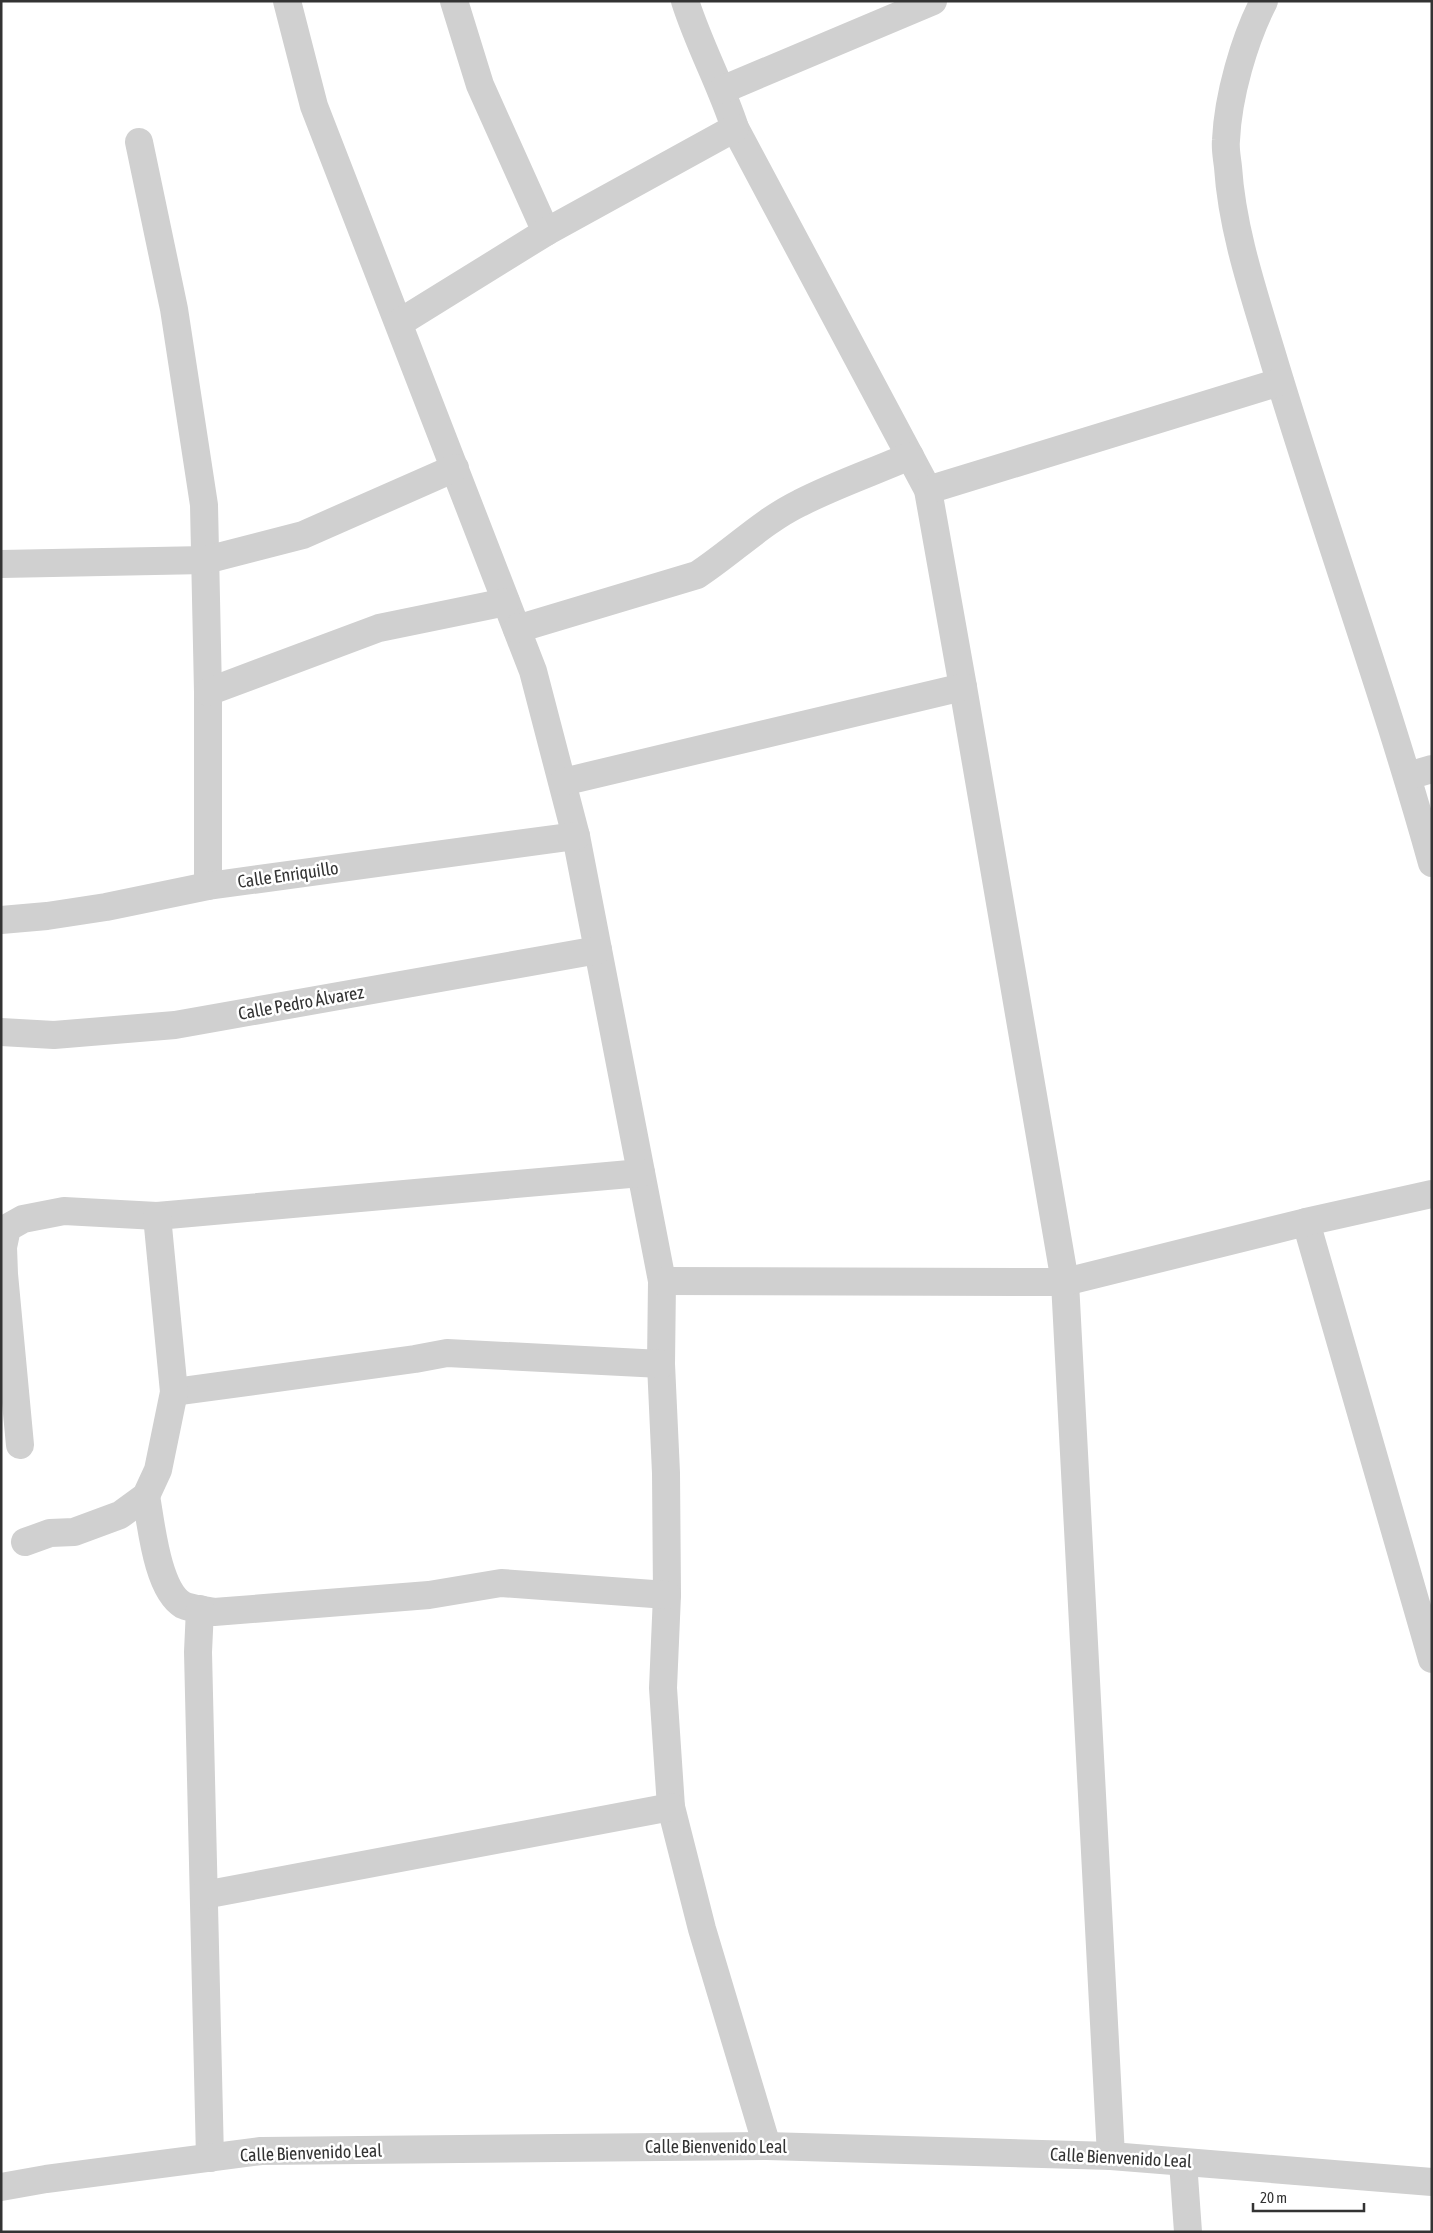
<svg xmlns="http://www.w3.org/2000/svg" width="1433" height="2233" font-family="'Asap Condensed',sans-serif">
<rect width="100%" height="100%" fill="#fff"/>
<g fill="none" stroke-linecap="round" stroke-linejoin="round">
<g stroke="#d0d0d0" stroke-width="28">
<path d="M287,1L314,106L533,671L576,836L662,1281L661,1364L666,1473L667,1595L663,1688L671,1807L702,1929L767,2146"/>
<path d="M454,1L480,85L546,232"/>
<path d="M685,1C699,45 721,85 735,128L928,490L963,687L1065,1282L1111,2156"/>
<path d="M1264,1C1244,40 1228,96 1226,140C1225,149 1227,158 1228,167C1232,229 1253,291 1271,351C1322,522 1384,690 1432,863"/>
<path d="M722,90L933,1"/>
<path d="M139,142L174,309L204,505L208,692V886"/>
<path d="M399,323L546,232L735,128"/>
<path d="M928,490L1280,382"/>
<path d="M1,564L206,560L303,535L455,468"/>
<path d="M517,629L697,575C732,552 763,521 800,503C835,485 873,472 910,456"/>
<path d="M208,692L379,628L506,602"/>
<path d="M1408,776L1432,769"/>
<path d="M563,782L963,687"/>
<path d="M1,920L47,916L106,907L208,886L576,836"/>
<path d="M1,1032L54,1035L175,1025L598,950"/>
<path d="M1306,1222L1432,1659"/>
<path d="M662,1281L1065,1282L1306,1222L1432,1194"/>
<path d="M174,1392L415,1359L447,1353L661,1364"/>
<path d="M20,1445L4,1274L3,1247L7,1228L23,1219L64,1211L157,1216L641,1173"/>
<path d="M146,1496C151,1523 157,1590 183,1605C192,1609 205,1610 214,1612L429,1595L501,1583L667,1595"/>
<path d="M25,1542L50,1533L74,1532L120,1515L146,1496L158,1470L174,1392L157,1216"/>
<path d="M200,1609L198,1652L210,2158"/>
<path d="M204,1895L671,1807"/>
<path d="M1183,2162L1188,2232"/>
<path d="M1,2187L46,2179L261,2151L767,2146L1111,2156L1432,2182"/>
</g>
</g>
<g text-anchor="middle" stroke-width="5" stroke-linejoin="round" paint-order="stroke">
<g font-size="18" fill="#333" stroke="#fff">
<text transform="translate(288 875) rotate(-8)" y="6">Calle Enriquillo</text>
<text transform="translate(301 1003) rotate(-10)" y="6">Calle Pedro Álvarez</text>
<text x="716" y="2153">Calle Bienvenido Leal</text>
<text transform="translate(311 2153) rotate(-2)" y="6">Calle Bienvenido Leal</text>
<text transform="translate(1121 2158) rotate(3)" y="6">Calle Bienvenido Leal</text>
</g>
</g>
<rect width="1433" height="2233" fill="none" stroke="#333333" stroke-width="5"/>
<path d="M1253 2203v8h111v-8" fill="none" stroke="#333333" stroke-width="2.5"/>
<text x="1260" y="2203" font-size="15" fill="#333333" stroke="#ffffff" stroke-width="4" paint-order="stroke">20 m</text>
</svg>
